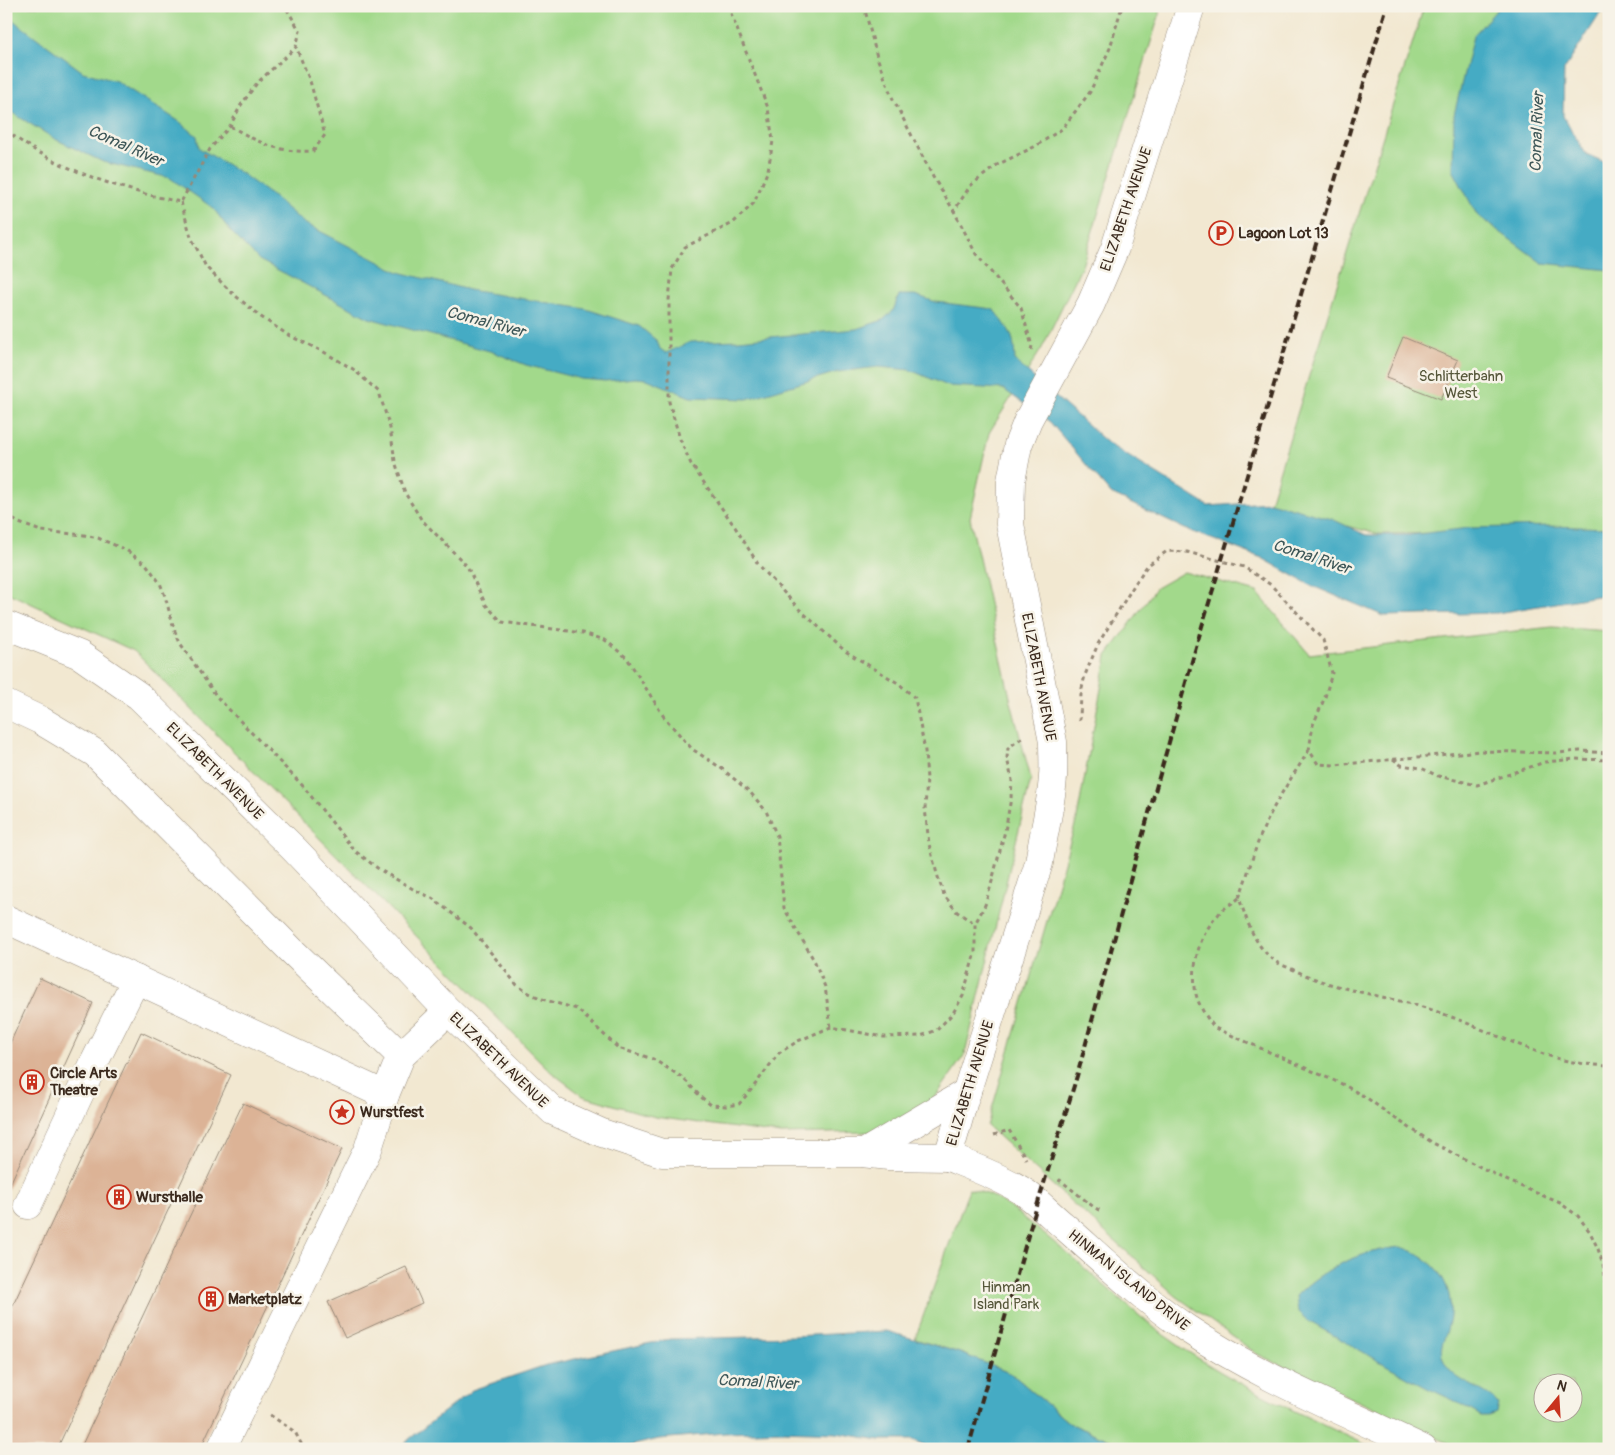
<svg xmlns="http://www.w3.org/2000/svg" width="1615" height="1455" font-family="Pangolin,sans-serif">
<rect width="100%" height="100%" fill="#f7f3e8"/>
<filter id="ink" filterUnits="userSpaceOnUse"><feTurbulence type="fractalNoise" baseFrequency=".02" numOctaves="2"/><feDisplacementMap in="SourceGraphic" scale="10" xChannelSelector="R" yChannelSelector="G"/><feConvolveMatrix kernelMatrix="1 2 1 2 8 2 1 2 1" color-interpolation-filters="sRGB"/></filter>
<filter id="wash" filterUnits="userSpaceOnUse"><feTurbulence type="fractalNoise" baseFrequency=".0096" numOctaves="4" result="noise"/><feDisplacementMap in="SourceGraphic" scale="20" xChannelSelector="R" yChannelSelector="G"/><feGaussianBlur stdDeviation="1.12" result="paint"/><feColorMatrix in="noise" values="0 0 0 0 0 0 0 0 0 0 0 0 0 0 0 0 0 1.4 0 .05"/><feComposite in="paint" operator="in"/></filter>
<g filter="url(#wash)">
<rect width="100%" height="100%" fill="#f2e8d1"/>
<g fill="#a2d98b" stroke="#6e8254" fill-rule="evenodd">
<path d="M6,6H1162L1082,266L1042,348L989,433L970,518L1011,702L1031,779L965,1054L930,1105L872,1132L781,1134L655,1117L583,1096L551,1072L134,651L6,592Z"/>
<path d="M1424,6H1511L1609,263V527L1506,532L1378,534L1323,520L1270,502L1379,149Z"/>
<path d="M1184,572L1257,592L1309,654L1552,627L1609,631V1449H1461L1257,1354L1176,1296L987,1126L1077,818L1107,656L1156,588ZM1542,1382H1572V1412H1542Z"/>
<path d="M969,1189C994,1193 1012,1209 1031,1224C1069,1253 1104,1286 1141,1317C1151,1325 1160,1333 1171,1340C1234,1385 1305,1416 1375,1449H1130L1069,1423L1012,1374L960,1353L915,1339Z"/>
</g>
<g fill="#44abc4" stroke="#406a71">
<path d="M1500,6H1605L1564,70L1563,116L1586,154L1609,164V270L1542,263L1477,215L1453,170L1454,115L1473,36Z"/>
<path d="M6,15L83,72L116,81L180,122L197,136L199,148L241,173L276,199L304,223L399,272L469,290L586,309L639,326L657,341L660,349L666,353L690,342L738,340L856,329L883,320L893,311L899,295H915L936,302L993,309C1010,331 1014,332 1015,361L1109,444L1208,506L1270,502L1332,519L1366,535H1410L1469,528L1549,526L1609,528V594L1497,613L1384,616L1310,585L1262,558L1185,529L1111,494L1050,422L1003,389L948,386L910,370L878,367L838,372L747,399L690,397L647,379L635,378L605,381L581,379L526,365L493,352L369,318L259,260L231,232L213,208L170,178L103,162L55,139L6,109Z"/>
<path d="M1401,1247C1437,1257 1458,1290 1448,1326C1446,1337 1438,1348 1443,1359C1452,1384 1484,1385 1498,1404L1496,1413L1488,1416H1481L1453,1400L1427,1388L1308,1321L1298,1312L1296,1296C1322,1268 1364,1250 1401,1247Z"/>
<path d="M887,1331L960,1353L1012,1374L1069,1423L1130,1449H933L913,1440H880L836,1433L783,1431L725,1433L659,1439L617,1449H401L408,1440L472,1390L546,1365L670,1339L794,1336Z"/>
</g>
<g id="blocks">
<g fill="#dcb396">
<path d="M1403,337L1458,360L1441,399L1386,378Z"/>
<path d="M40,978L93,1003L6,1193V1052Z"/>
<path d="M141,1032L231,1075L57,1449H6V1320Z"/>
<path d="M243,1103L342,1149L200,1449H80Z"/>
<path d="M406,1267L422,1303L345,1338L328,1302Z"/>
</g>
</g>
</g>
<g filter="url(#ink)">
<use href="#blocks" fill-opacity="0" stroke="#968978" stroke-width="1"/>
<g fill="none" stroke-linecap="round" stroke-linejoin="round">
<g stroke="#968978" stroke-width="29">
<g id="minor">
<path d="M6,625L80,655L139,696L295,850L448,1011L553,1111L602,1133L662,1153H862L889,1156L948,1157L964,1100L1039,863C1043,835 1051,806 1053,777C1054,766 1053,754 1053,742L1010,524L1011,481L1018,445L1028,420L1091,304L1115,248L1191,6"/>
<path d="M6,704L40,720L95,753L292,951L401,1056"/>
<path d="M6,919L385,1095L401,1056L448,1011"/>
<path d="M864,1153L967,1092"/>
<path d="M948,1157C973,1167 998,1176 1021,1190C1037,1200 1049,1214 1064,1226C1104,1261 1143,1299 1186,1328C1259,1377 1344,1411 1423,1449"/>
<path d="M28,1205L93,1065L136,979"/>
<path d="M221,1449L368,1149L385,1095"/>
</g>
</g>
<g stroke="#968978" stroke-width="3" stroke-dasharray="4 4" stroke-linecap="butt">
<path d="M728,6L768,108L773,141L768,170L754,203L733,223L685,247L672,269L669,300V402L680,439L691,464L735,527L758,564L799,609L845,651L898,683L915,698L925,751L927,779L925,808L929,844L937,874L944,895L957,912L975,924"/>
<path d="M862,6L866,14L877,57L891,95L933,177L954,211"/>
<path d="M230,126C260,143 278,153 313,151L325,135L310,81L296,47"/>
<path d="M6,130C52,168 124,191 181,202L210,149L230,126L241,105L257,83L296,47L300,31L285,6"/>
<path d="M181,202L191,237L206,267L231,292L261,317L288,335L322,351L353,369L379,392L390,428L395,461L405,493L421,519L467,566L486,605L502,622L583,633L605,640L627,658L664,717L692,749L721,768L750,792L766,811L777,836L784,908L815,962L825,987L831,1027"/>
<path d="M1031,350L1032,346L1021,308L976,254L954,211L970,186L997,165L1034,147L1062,129L1090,92L1110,48L1122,6"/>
<path d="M6,515L19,523L41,531L84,535L98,538L126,550L146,564L160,583L165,596L174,629L180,643L217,697L302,785L355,851L380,870L413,889L432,898L471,928L517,985L527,992L542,999L577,1009L618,1048L653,1059L683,1078L701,1097L711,1105L726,1106L739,1104L751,1090L779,1053L798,1041L831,1027L884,1037L921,1036L937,1030L953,1013L963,996L975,952V924L985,905L991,885L1005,831L1011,798L1012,780L1007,758L1008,748L1023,737"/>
<path d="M1078,720L1080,719L1081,693L1085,675L1098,644L1136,582L1147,566L1167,551L1187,552L1244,567L1271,585L1323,640L1332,673L1325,697L1313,725L1309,750L1318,764L1335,765L1480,751L1557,753L1580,751L1609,753"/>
<path d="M1309,750C1295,773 1279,795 1268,819C1255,845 1249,872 1239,898C1247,920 1254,946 1274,960C1279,965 1288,967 1294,970C1337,991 1384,995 1429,1009C1472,1023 1513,1045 1556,1058C1573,1063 1591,1065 1609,1066"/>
<path d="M1393,759L1401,765L1421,768L1438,776L1477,785L1545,762L1575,759L1609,760"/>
<path d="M1239,898C1232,904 1223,908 1218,915C1198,936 1191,967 1196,994C1199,1007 1207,1018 1215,1028L1344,1085L1367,1098L1390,1115L1433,1143L1506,1180L1560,1203L1578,1216L1590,1232L1598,1249L1603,1264L1609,1301"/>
<path d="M994,1135L1009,1130L1026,1159"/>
<path d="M1059,1182L1060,1180L1095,1208L1103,1212"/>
<path d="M270,1415L295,1432L304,1449"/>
</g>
<use href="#minor" stroke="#fff" stroke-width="28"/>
<path stroke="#3b2a1e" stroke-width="4" stroke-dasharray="8 4" stroke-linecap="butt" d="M968,1449L1029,1232L1077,1076L1137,855L1200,633L1387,6"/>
</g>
</g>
<defs>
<g id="parking-ring" transform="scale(1.25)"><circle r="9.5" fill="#f7f3e8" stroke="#c8321e" stroke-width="1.5"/><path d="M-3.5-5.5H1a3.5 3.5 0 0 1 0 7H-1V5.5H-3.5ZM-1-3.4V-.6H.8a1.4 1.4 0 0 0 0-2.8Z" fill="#c8321e"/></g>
<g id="building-ring" transform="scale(1.25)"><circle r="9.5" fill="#f7f3e8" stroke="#c8321e" stroke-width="1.5"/><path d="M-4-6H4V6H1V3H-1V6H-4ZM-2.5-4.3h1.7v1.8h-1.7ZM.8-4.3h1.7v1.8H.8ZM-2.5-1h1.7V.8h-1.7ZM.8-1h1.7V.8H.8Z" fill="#c8321e"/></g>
<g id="sight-ring" transform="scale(1.25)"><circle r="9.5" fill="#f7f3e8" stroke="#c8321e" stroke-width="1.5"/><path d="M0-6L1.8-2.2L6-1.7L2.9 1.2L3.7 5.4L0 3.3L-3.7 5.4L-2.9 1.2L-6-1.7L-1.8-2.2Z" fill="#c8321e"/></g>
</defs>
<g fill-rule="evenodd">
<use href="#parking-ring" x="1221" y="233"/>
<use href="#building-ring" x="32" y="1082"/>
<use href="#sight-ring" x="342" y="1112"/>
<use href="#building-ring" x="119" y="1197"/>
<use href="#building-ring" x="211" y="1299"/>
</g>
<g text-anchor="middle" stroke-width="5" stroke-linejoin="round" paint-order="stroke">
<g font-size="15" fill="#3b2a1e" stroke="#f7f3e8">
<text transform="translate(1126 209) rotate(-71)" y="5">ELIZABETH AVENUE</text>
<text transform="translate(1039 677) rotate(79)" y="5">ELIZABETH AVENUE</text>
<text transform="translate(215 771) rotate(45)" y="5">ELIZABETH AVENUE</text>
<text transform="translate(499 1060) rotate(44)" y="5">ELIZABETH AVENUE</text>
<text transform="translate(970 1083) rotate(-73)" y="5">ELIZABETH AVENUE</text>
<text transform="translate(1129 1280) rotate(39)" y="5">HINMAN ISLAND DRIVE</text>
</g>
<g font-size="15" font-weight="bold" fill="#3b2a1e" stroke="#f7f3e8" text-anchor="start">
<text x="1238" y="238">Lagoon Lot 13</text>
<text x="50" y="1078">Circle Arts<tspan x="50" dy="17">Theatre</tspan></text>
<text x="360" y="1117">Wurstfest</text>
<text x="136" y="1202">Wursthalle</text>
<text x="228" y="1304">Marketplatz</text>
</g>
<g font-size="15" fill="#555639" stroke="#f7f3e8">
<text x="1461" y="381">Schlitterbahn<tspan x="1461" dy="17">West</tspan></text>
<text x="1006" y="1292">Hinman<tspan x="1006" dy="17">Island Park</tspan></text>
</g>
<g font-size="16" font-style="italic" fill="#3e5758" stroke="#f7f3e8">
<text transform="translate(1536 132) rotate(-88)" y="6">Comal River</text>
<text transform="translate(126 145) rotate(24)" y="6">Comal River</text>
<text transform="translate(486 321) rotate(15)" y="6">Comal River</text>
<text transform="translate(1312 556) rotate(18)" y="6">Comal River</text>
<text transform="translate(758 1381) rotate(3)" y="6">Comal River</text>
</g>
</g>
<rect width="1615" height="1455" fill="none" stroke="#f7f3e8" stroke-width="25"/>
<g transform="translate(1558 1398) rotate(18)"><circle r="24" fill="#f7f3e8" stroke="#aca397"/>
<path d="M0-4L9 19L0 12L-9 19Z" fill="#c8321e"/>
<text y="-8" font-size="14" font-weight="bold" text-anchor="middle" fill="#3b2a1e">N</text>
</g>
</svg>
